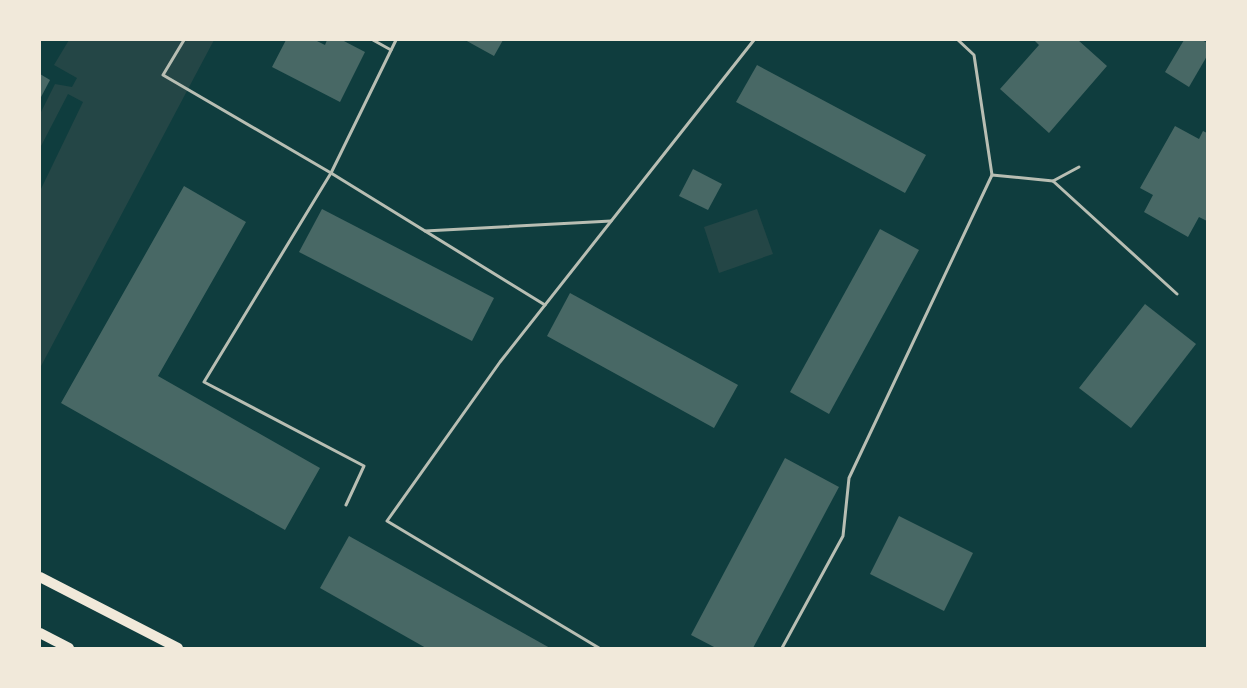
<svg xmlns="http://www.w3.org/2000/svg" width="1247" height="688" font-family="Ubuntu,sans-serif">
<rect width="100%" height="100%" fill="#0f3d3e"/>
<g fill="#244646">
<path d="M69,40H214L40,368V191L83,102L68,94L40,148V114L55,84L72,87L77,78L54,65Z"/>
<path d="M757,209L773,254L719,273L704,227Z"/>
</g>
<g fill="#486865">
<path d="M286,40H315L325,45L327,40H342L365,52L340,102L272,67Z"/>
<path d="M465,40H503L494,56Z"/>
<path d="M1034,40H1078L1107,66L1049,133L1000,89L1039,45Z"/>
<path d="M1184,40H1202L1207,43V56L1189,87L1165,72Z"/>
<path d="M757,65L926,155L905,193L736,102Z"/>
<path d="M40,74L50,80L40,99Z"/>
<path d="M1175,126L1199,139L1203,131L1207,133V221L1199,217L1188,237L1144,212L1153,195L1140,188Z"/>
<path d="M693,169L722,184L708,210L679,196Z"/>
<path d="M184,186L246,222L158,376L320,468L285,530L61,403Z"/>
<path d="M322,209L494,298L472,341L299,252Z"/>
<path d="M880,229L919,250L829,414L790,392Z"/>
<path d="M570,293L738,385L714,428L547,336Z"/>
<path d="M1145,304L1196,344L1131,428L1079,388Z"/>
<path d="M785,458L839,487L753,648H716L691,635Z"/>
<path d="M899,516L973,553L944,611L870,574Z"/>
<path d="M349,536L550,648H426L320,588Z"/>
</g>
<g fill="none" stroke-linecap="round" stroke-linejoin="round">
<g stroke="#b8beb3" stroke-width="3">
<path d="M184,40L163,75L331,173L204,382L364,466L346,505"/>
<path d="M373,40L391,50"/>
<path d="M396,40L331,173L545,305"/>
<path d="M958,40L974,55L992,175"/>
<path d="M1053,181L1079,167"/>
<path d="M425,231L611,221"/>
<path d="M599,648L387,521L500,362L754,40"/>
<path d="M782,648L843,536L849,478L992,175L1053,181L1177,294"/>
</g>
<g stroke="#f1e9da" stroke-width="10">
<path d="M40,577L178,648"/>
<path d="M40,633L69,648"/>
</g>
</g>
<rect width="1247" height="688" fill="none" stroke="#f1e9da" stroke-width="82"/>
</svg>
